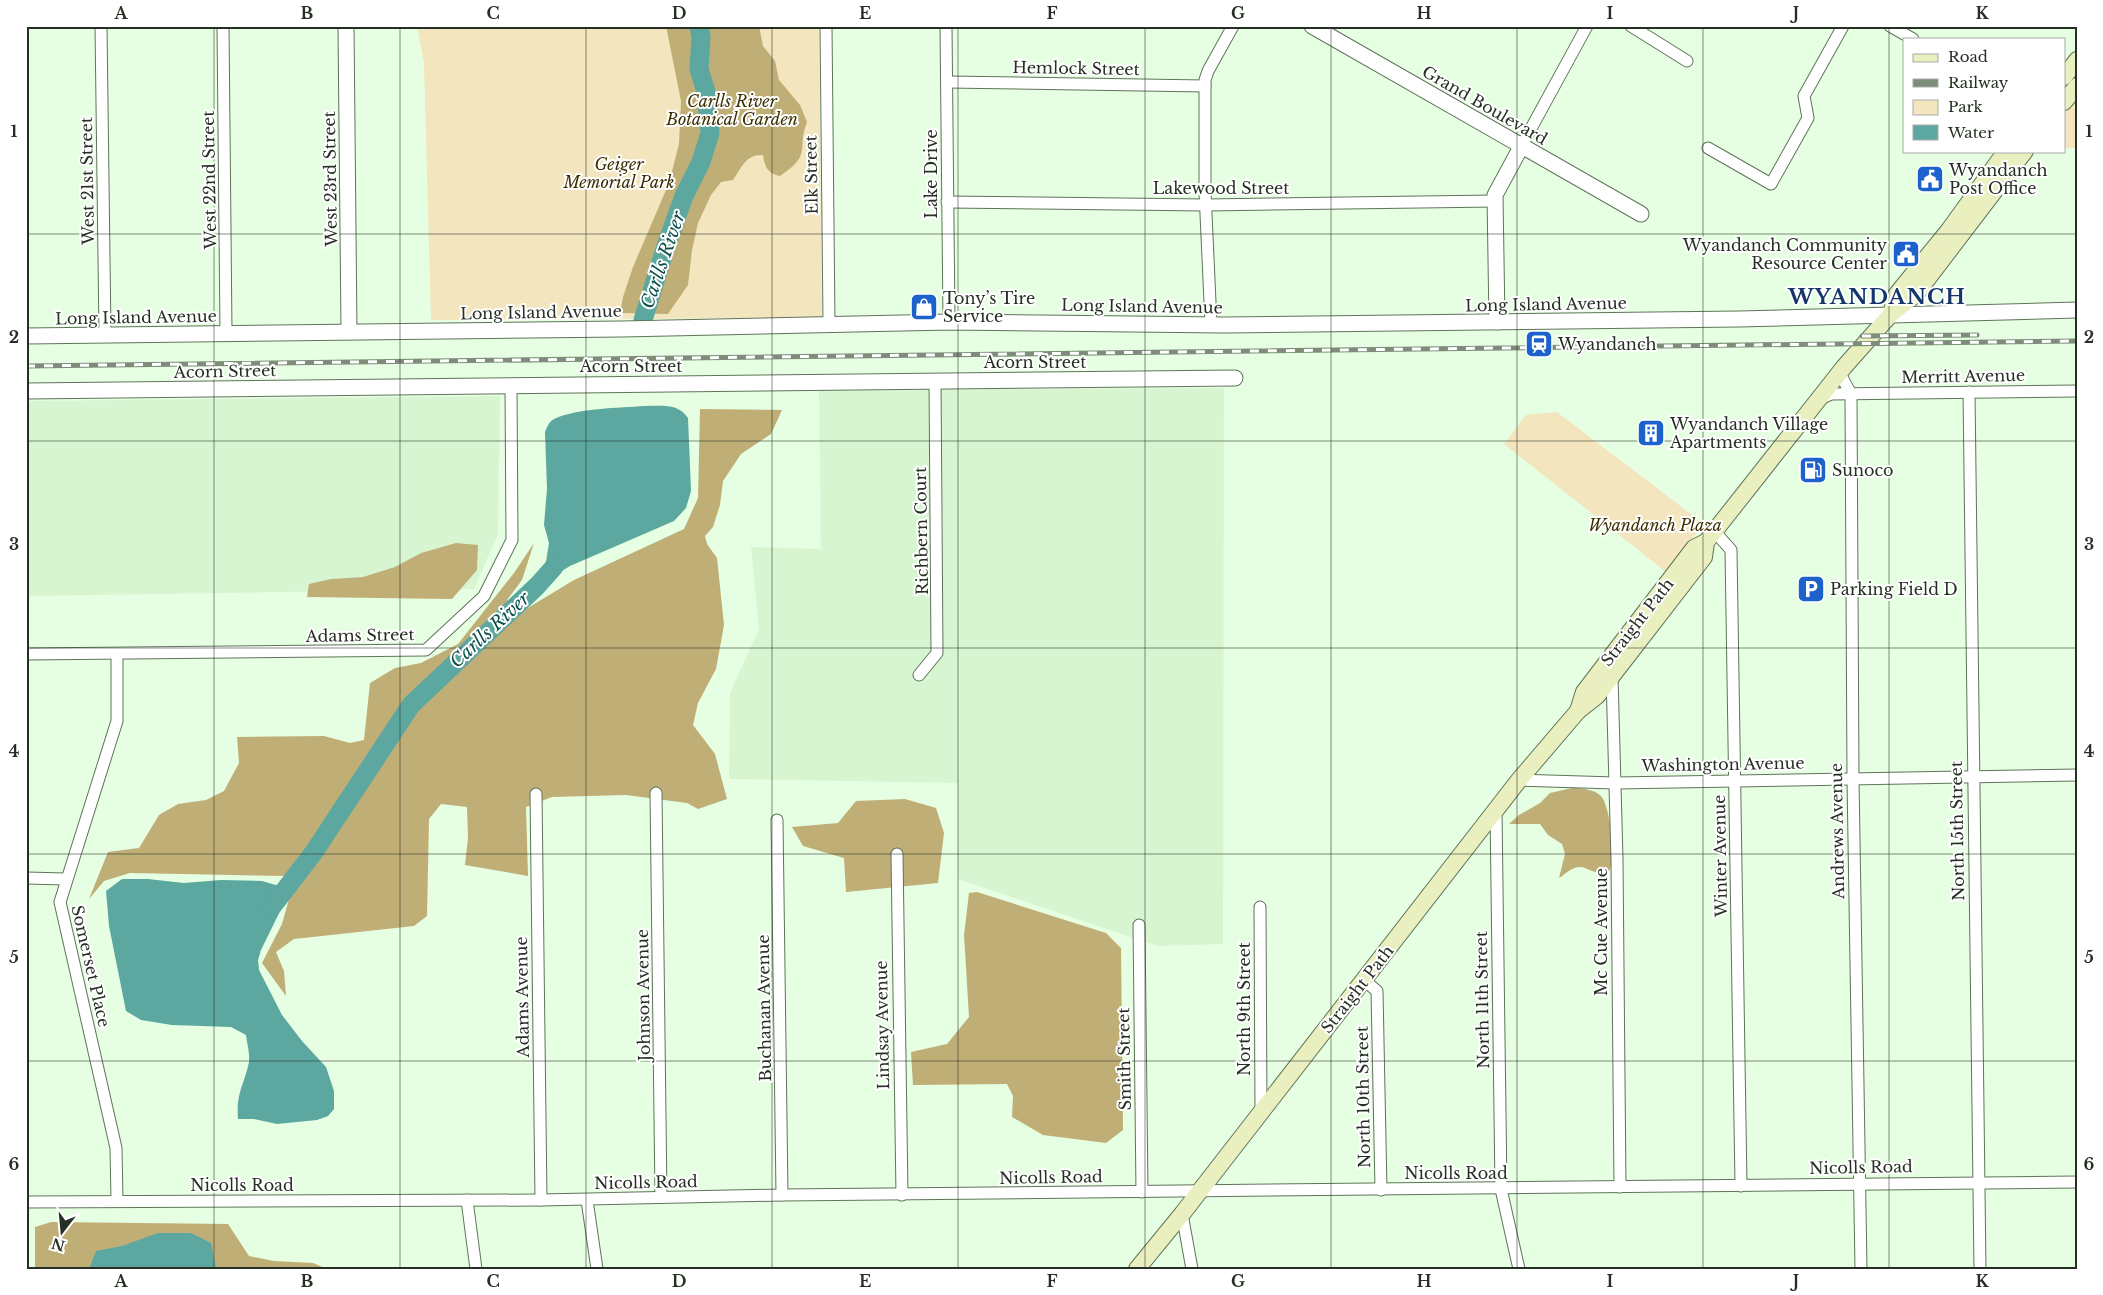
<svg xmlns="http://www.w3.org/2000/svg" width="2103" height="1295" font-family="'Libre Baskerville',serif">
<rect width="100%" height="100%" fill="#e6fee1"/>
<g fill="#d8f5d2">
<path d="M1224,388L1223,944L1157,946L958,879V783L729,779L730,693L759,629L751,547L821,549L819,390Z"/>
<path d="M500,396L498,534L474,589L26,596V401Z"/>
</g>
<g fill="#f3e6be">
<path d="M417,26H819L822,318L431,320L424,63Z"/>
<path d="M2075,101L2076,148H2064V114Z"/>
<path d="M1557,412L1704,524L1666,572L1504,444L1526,415Z"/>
</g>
<g fill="#c0ae77">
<path d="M666,26H759L763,46L775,61L779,80L800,105L807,122C796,151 813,154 780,176C767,173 765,167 763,155C746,154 742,167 733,180L721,182L711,195L698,223L692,250L688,285L668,314L620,313L623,297L633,267L669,183L679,144L681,101Z"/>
<path d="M700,409L782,410L771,434L741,454L723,481L720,505L713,527L705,536L707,544L717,558L724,625L716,669L698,703L693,725L715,754L727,799L698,809L687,803L626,795L552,797L526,807L528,876L465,865L468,838L467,807L441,804L429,819L427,916L414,926L294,939L276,952L284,971L286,996L262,963L282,924L292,888L298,880L286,876L130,873L104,881L89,899L108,852L139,848L159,815L178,804L206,800L224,791L239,763L237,737L324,736L350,743L364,740L370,683L395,668L421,663L458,644L514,573L534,543L522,580L507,600L526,609L574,580L684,529L698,498Z"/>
<path d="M456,543L478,545L477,570L452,599L307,597L309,584L331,579L363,577L395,567L421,553Z"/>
<path d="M1572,788C1581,788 1594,789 1601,796C1610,805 1617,861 1609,871C1602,879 1588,867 1580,867C1571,867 1566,874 1559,878L1565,854L1562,844L1548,835L1540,824H1509L1519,815L1540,803L1550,793Z"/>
<path d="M905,799L936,808L944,833L938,883L846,892L844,858L803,846L792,827L838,823L856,801Z"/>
<path d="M977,892L1106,933L1121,948L1123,1130L1106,1143L1043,1135L1012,1117L1013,1096L1007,1084L913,1085L911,1052L947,1044L969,1017L964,935L969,893Z"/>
<path d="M51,1222L228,1224L249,1256L274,1261L313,1263L327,1269H35V1227Z"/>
</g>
<g fill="#5ca7a0">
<path d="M645,406C662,406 678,403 688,418L691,491L686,508L674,521L570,566L537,586L546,562L549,543L544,525L547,489L545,432C547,427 549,422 554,419C578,408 619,408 645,406Z"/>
<path d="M122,879H148L184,883L221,880L262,881L286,888L285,901L261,950L258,960L259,970L282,1015L302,1041L326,1067L334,1091V1109L328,1116L317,1120L277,1124L254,1119H238C236,1092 244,1086 249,1062C250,1054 247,1043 246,1035L231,1027L172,1025L141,1020L126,1011L109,926L106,891Z"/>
<path d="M158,1233H191L211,1243L216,1269H89L96,1251L122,1246Z"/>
</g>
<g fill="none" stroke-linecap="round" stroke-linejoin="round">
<path stroke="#5ca7a0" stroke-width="3" d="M701,37L708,26"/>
<g stroke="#5ca7a0" stroke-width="19">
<path d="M643,320L665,249L684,196L701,162L710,133L706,92L699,69L701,37L699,26"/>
<path d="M271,908L314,852L411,705L537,586L554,567"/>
</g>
<g stroke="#5f745b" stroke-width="13">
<g id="minor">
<path d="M101,26L105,335"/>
<path d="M223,26L226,333"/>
<path d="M826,26L829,324"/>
<path d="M946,26L949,322"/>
<path d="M1631,26L1687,61"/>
<path d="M1890,26L1913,39"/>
<path d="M947,82L1205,86"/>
<path d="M1522,145L1587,26"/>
<path d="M1708,148L1771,184L1808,118L1804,96L1843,26"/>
<path d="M947,202L1206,205L1495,201"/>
<path d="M1211,324L1205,192V80L1208,71L1233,26"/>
<path d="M1839,372L1851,394L1853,779L1861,1269"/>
<path d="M1969,392L1980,1269"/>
<path d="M1820,399L1831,394L2077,391"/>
<path d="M1715,532L1731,550L1741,1186"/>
<path d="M26,654L426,650L484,596L512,540L511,385"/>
<path d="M117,654V721L60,902L116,1148L117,1201"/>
<path d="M919,675L937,653L935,380"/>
<path d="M1612,676L1617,859L1620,1187"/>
<path d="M1519,780L1615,783L2077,775"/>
<path d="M656,793L661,1197"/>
<path d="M536,794L541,1200"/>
<path d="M1496,811L1501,1189L1519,1269"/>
<path d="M777,820L782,1195"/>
<path d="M897,854L902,1195"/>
<path d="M26,878L66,879"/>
<path d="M1260,907L1261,1112"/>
<path d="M1139,925L1142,1192"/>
<path d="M1364,980L1377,991L1381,1190"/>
<path d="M467,1200L476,1269"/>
<path d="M587,1200L597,1269"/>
<path d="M26,1202L541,1200L782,1195L2077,1182"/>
<path d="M1182,1214L1192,1269"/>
</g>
</g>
<g stroke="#5f745b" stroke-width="17">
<g id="tertiary">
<path d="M346,26L349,332"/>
<path d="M1312,26L1641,214"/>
<path d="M1497,322L1495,195L1522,145"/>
<path d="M26,336L622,329L949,322L1224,325L1739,319L2077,310"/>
<path d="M26,391L1235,378"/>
</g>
</g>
<g stroke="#5f745b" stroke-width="18">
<g id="secondary">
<path d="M2064,77L2077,60"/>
<path d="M2064,102L2077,86"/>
<path d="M1891,314L1896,295L1949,230L2006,151"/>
<path d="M1578,711L1584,692L1694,548L1706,542"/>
<path d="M1137,1269L1182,1214L1519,780L1578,711L1597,696L1612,676L1704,557L1706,542L1844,367L1891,314L1916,294L2025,151"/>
</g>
</g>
<use href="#minor" stroke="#fff" stroke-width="11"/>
<use href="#tertiary" stroke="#fff" stroke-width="15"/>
<use href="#secondary" stroke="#eaefc0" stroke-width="16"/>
<g stroke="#7d8d7a" stroke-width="5">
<g id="rail">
<path d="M1862,336L1977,335"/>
<path d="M26,366L2077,341"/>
</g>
</g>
<use href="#rail" stroke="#fff" stroke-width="3" stroke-dasharray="9" stroke-linecap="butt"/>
</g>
<path fill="none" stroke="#262f24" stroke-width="1" stroke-opacity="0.55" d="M214,26V1269M400,26V1269M586,26V1269M772,26V1269M958,26V1269M1145,26V1269M1331,26V1269M1517,26V1269M1703,26V1269M1889,26V1269M26,234H2077M26,441H2077M26,648H2077M26,854H2077M26,1061H2077"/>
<defs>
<g id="civic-square" transform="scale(1.4375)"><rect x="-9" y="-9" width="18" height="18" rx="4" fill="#1d61cd" stroke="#fff"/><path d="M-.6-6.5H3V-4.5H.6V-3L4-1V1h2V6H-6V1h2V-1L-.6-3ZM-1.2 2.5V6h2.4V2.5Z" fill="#fff"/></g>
<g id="shop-square" transform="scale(1.4375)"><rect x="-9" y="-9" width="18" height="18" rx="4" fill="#1d61cd" stroke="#fff"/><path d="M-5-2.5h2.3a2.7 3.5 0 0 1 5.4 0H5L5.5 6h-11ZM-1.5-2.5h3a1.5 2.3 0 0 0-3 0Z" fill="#fff"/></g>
<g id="station-square" transform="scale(1.4375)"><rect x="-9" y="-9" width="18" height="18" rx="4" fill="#1d61cd" stroke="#fff"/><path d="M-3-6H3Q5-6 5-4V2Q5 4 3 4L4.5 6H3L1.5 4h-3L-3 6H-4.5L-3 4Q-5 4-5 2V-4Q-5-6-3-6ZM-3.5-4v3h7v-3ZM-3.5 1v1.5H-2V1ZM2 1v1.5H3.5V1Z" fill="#fff"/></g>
<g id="building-square" transform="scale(1.4375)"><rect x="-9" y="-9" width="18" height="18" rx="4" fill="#1d61cd" stroke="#fff"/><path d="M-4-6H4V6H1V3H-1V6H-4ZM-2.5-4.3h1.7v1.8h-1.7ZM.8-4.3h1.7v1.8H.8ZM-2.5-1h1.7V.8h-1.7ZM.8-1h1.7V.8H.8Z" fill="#fff"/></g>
<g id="fuel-square" transform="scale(1.4375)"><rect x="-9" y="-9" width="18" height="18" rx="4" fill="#1d61cd" stroke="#fff"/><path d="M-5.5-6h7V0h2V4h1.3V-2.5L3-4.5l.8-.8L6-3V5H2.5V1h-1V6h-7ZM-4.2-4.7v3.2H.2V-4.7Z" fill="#fff"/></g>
<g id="parking-square" transform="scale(1.4375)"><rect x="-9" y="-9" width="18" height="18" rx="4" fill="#1d61cd" stroke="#fff"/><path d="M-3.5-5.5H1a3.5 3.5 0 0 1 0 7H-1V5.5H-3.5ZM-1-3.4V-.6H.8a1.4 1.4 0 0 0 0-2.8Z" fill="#fff"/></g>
</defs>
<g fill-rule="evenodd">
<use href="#civic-square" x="1930" y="179"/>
<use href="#civic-square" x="1906" y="254"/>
<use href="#shop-square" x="924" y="307"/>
<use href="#station-square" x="1539" y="344"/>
<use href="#building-square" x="1651" y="433"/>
<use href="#fuel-square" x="1813" y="470"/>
<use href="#parking-square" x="1811" y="589"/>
</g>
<g text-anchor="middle" stroke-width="4" stroke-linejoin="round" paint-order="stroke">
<g font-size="16" fill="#262f24" stroke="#fff">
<text transform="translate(1076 68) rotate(1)" y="6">Hemlock Street</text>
<text transform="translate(1485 105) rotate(30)" y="6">Grand Boulevard</text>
<text transform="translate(931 174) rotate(-90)" y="6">Lake Drive</text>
<text transform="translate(811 175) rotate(-91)" y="6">Elk Street</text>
<text transform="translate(330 179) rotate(-91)" y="6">West 23rd Street</text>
<text transform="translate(209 180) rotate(-91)" y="6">West 22nd Street</text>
<text transform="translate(87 181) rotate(-91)" y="6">West 21st Street</text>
<text x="1221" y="194">Lakewood Street</text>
<text transform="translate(1546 304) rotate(-1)" y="6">Long Island Avenue</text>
<text transform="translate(1142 306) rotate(1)" y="6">Long Island Avenue</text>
<text transform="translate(541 312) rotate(-1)" y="6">Long Island Avenue</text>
<text transform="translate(136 317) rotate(-1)" y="6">Long Island Avenue</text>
<text x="1035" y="368">Acorn Street</text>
<text x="631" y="372">Acorn Street</text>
<text transform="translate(225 371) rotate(-1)" y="6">Acorn Street</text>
<text transform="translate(1963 376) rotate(-1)" y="6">Merritt Avenue</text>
<text transform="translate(921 531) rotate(-91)" y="6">Richbern Court</text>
<text transform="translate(1637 622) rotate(-52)" y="6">Straight Path</text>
<text transform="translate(360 635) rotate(-1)" y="6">Adams Street</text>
<text transform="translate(1723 764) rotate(-1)" y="6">Washington Avenue</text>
<text transform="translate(1837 831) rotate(-91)" y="6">Andrews Avenue</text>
<text transform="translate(1957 831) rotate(-91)" y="6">North 15th Street</text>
<text transform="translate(1720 856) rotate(-91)" y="6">Winter Avenue</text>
<text transform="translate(1601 932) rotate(-90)" y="6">Mc Cue Avenue</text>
<text transform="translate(91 966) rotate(77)" y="6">Somerset Place</text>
<text transform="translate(1357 989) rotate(-52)" y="6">Straight Path</text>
<text transform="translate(643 995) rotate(-91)" y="6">Johnson Avenue</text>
<text transform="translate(522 997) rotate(-91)" y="6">Adams Avenue</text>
<text transform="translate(1482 1000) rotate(-91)" y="6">North 11th Street</text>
<text transform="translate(764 1008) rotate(-91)" y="6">Buchanan Avenue</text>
<text transform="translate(1244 1009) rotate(-90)" y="6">North 9th Street</text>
<text transform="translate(882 1025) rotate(-91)" y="6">Lindsay Avenue</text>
<text transform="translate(1124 1059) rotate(-91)" y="6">Smith Street</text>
<text transform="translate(1363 1097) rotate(-91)" y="6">North 10th Street</text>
<text transform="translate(1861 1167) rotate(-1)" y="6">Nicolls Road</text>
<text x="1456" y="1179">Nicolls Road</text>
<text transform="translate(1051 1177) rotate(-1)" y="6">Nicolls Road</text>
<text transform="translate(646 1182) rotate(-1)" y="6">Nicolls Road</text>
<text x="242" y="1191">Nicolls Road</text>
</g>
<g font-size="16" font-style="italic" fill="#3b2e00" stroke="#fff">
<text x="732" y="107">Carlls River<tspan x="732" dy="18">Botanical Garden</tspan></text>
<text x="619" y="170">Geiger<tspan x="619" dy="18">Memorial Park</tspan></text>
<text x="1655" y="531">Wyandanch Plaza</text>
</g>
<g font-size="16" fill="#262f24" stroke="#fff" text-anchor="start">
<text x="1949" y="176">Wyandanch<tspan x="1949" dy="18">Post Office</tspan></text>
<text x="1887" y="251" text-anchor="end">Wyandanch Community<tspan x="1887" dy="18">Resource Center</tspan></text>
<text x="943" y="304">Tony’s Tire<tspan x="943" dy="18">Service</tspan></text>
<text x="1558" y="350">Wyandanch</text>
<text x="1670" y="430">Wyandanch Village<tspan x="1670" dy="18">Apartments</tspan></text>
<text x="1832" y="476">Sunoco</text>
<text x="1830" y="595">Parking Field D</text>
</g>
<g font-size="18" font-style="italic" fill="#0a4f4a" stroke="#fff">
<text transform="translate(663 260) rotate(-71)" y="6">Carlls River</text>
<text transform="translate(490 630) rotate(-43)" y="6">Carlls River</text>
</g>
<g font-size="21" font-weight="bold" letter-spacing="1" fill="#15366b" stroke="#fff">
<text x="1877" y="304">WYANDANCH</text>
</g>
</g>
<rect width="2103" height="1295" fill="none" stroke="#ffffff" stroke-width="55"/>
<rect x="1903" y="38" width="162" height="115" fill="#ffffff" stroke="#a8aca7"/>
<rect x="1913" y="54" width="25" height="8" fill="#eaefc0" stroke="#a8aca7"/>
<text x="1948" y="62" font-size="15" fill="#262f24">Road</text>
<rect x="1913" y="79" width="25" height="8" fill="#7d8d7a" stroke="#a8aca7"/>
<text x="1948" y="88" font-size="15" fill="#262f24">Railway</text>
<rect x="1913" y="100" width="25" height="15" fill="#f3e6be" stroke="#a8aca7"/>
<text x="1948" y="112" font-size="15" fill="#262f24">Park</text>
<rect x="1913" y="125" width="25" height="15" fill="#5ca7a0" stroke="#a8aca7"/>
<text x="1948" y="138" font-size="15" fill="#262f24">Water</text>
<g transform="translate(62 1232) rotate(196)" stroke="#ffffff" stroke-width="4" paint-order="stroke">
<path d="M0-4L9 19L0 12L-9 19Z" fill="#262f24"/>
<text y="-8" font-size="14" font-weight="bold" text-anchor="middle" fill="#262f24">N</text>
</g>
<rect x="28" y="28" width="2048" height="1240" fill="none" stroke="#262f24" stroke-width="2"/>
<g font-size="16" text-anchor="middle" font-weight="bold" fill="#262f24">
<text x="121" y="19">A</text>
<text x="307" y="19">B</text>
<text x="493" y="19">C</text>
<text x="679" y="19">D</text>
<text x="865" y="19">E</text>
<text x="1052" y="19">F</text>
<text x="1238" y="19">G</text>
<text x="1424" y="19">H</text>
<text x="1610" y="19">I</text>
<text x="1796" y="19">J</text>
<text x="1982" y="19">K</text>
<text x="14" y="137">1</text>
<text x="2089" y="137">1</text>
<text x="14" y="343">2</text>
<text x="2089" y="343">2</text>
<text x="14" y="550">3</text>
<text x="2089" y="550">3</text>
<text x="14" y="757">4</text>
<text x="2089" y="757">4</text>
<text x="14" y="963">5</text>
<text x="2089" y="963">5</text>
<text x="14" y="1170">6</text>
<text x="2089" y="1170">6</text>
<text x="121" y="1287">A</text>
<text x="307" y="1287">B</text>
<text x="493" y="1287">C</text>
<text x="679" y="1287">D</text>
<text x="865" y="1287">E</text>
<text x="1052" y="1287">F</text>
<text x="1238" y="1287">G</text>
<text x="1424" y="1287">H</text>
<text x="1610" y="1287">I</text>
<text x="1796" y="1287">J</text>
<text x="1982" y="1287">K</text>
</g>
</svg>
